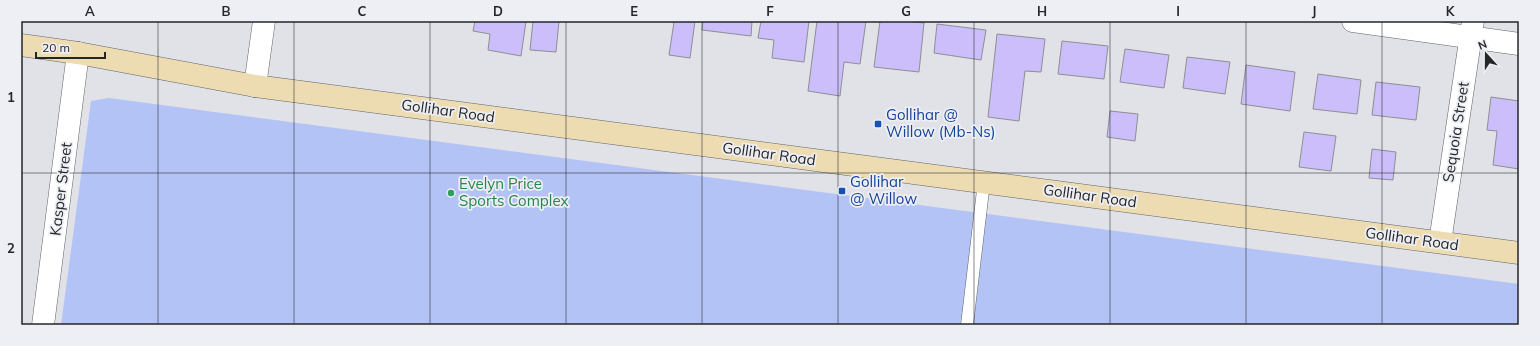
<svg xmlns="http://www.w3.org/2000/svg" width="1540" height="346" font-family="Mulish,sans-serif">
<rect width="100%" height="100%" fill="#e0e2e8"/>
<path fill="#b3c3f6" d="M109,98L1519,284V325H61L91,101Z"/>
<g fill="#ccbefa" stroke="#8f8e94">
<path d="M475,21H526L521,56L488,50L490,34L473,31Z"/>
<path d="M533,21H559L556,52L530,50Z"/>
<path d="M666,21H695L690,58L669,55L674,22Z"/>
<path d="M703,21H752L751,36L702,30Z"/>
<path d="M761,21H809L804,62L772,58L774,40L758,38Z"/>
<path d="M817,21H866L860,64L844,62L840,96L808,91Z"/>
<path d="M880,21H906L924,23L919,72L874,67Z"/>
<path d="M937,24L986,30L981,60L934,53Z"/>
<path d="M997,34L1045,39L1041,72L1025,71L1019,121L988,117Z"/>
<path d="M1062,41L1108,46L1104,79L1058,74Z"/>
<path d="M1125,49L1169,55L1164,88L1120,82Z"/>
<path d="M1187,57L1230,62L1225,94L1183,88Z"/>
<path d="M1246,65L1295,72L1290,111L1241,104Z"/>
<path d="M1318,74L1361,80L1357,114L1313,109Z"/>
<path d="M1376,82L1420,87L1416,120L1372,115Z"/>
<path d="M1491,97L1519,101V169L1493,165L1497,131L1487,130Z"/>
<path d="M1110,111L1138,114L1135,141L1107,137Z"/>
<path d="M1304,132L1336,136L1331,171L1299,167Z"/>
<path d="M1372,149L1396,152L1393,180L1369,178Z"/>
</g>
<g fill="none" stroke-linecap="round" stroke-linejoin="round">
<g stroke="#616368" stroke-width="13">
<path id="service" d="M967,325L984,182"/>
</g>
<g stroke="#616368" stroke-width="23">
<g id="minor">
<path d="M1353,21L1519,44"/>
<path d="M255,86L264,21"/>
<path d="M1440,242L1473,21"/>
<path d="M43,325L78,53"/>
</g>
</g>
<g stroke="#616368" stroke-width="23">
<path id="secondary" d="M21,45L78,53L255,86L1519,253"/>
</g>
<use href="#service" stroke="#fff" stroke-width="12"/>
<use href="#minor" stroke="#fff" stroke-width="22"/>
<use href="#secondary" stroke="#eddcb2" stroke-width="22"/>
</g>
<path fill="none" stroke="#252628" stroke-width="1" stroke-opacity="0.55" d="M158,21V325M294,21V325M430,21V325M566,21V325M702,21V325M838,21V325M974,21V325M1110,21V325M1246,21V325M1382,21V325M21,173H1519"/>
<g fill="#1a4fb4" stroke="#edeff5" stroke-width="1.5">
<rect x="874" y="120" width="8" height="8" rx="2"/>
<rect x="838" y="187" width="8" height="8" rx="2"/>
</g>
<circle fill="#2e9e5b" stroke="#edeff5" stroke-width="1.5" cx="451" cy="193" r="4"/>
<g text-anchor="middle" stroke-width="3.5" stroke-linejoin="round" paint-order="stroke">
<g font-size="15" fill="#252628" stroke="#edeff5">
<text transform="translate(448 111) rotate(8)" y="5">Gollihar Road</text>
<text transform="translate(1456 132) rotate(-81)" y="5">Sequoia Street</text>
<text transform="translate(769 154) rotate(8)" y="5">Gollihar Road</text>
<text transform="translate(61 189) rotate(-83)" y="5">Kasper Street</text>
<text transform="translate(1090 196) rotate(8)" y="5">Gollihar Road</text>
<text transform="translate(1412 239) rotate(8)" y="5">Gollihar Road</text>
</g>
<g font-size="15" fill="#164399" stroke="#edeff5" text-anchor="start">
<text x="886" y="120">Gollihar @<tspan x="886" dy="17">Willow (Mb-Ns)</tspan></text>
<text x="850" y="187">Gollihar<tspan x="850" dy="17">@ Willow</tspan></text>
</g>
<g font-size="15" fill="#27864d" stroke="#edeff5" text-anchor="start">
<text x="459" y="189">Evelyn Price<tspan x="459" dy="17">Sports Complex</tspan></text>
</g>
</g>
<rect width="1540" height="346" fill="none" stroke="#edeff5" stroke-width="44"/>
<g transform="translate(1486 54) rotate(339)" stroke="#edeff5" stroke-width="3" paint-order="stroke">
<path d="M0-3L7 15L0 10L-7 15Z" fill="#252628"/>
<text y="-6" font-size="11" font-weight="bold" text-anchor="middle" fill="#252628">N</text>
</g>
<path d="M36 52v6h69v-6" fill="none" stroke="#252628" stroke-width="2"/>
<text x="42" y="52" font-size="12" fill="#252628" stroke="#edeff5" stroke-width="3" paint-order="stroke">20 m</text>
<rect x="22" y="22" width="1496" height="302" fill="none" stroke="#252628" stroke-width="1.5"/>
<g font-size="13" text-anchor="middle" font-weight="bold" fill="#252628">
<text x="90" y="16">A</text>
<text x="226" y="16">B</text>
<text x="362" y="16">C</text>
<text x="498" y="16">D</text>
<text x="634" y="16">E</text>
<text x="770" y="16">F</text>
<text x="906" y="16">G</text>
<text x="1042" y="16">H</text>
<text x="1178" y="16">I</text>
<text x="1314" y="16">J</text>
<text x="1450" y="16">K</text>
<text x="11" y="102">1</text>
<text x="11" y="253">2</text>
</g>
</svg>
